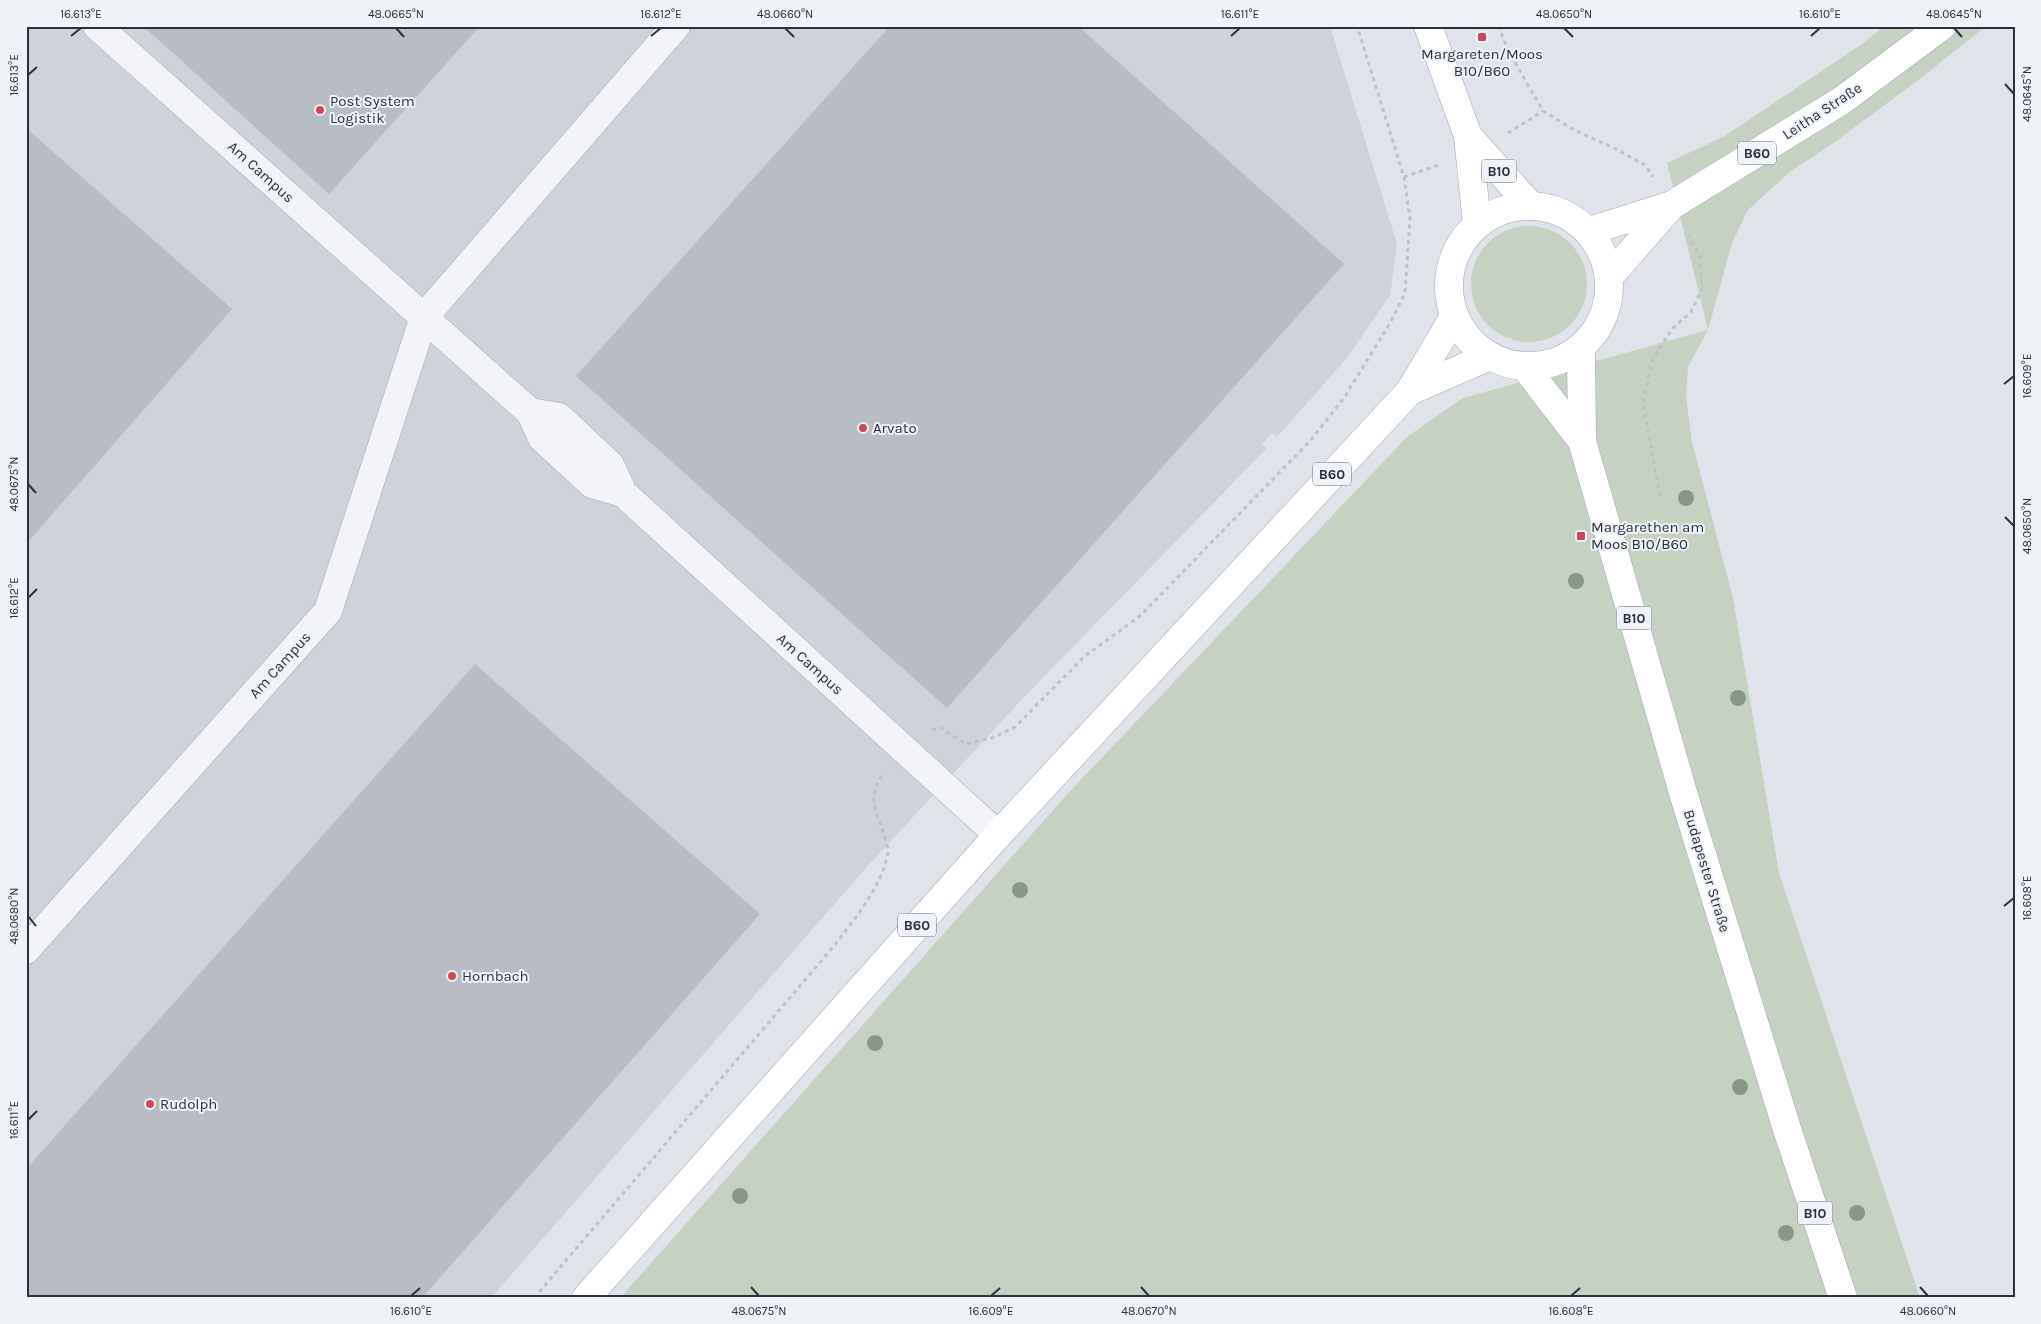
<svg xmlns="http://www.w3.org/2000/svg" width="2041" height="1324" font-family="Karla,sans-serif">
<rect width="100%" height="100%" fill="#e0e3e9"/>
<path fill="#ced2db" d="M26,26H1330L1397,244L1390,295L1347,358L1277,437L1272,433L1262,444L1267,448L1026,695L864,870L491,1298H26Z"/>
<g fill="#c5d2c1">
<path d="M1884,26H1986L1921,78L1832,144L1791,171L1748,210L1732,243L1708,330L1688,367L1686,397L1692,442L1733,598L1779,873L1920,1298H620L1072,789L1408,436L1463,398L1708,330L1667,163L1725,136L1865,42Z"/>
<circle cx="1529" cy="284" r="58"/>
</g>
<g fill="#b7bcc5">
<path d="M143,26H480L329,194Z"/>
<path d="M890,26H1078L1344,264L947,708L576,376Z"/>
<path d="M26,128L232,309L26,544Z"/>
<path d="M475,664L760,914L422,1298H26V1169Z"/>
</g>
<g fill="none" stroke-linecap="round" stroke-linejoin="round">
<g stroke="#a5aab3" stroke-width="29">
<g id="minor">
<path d="M97,26L530,412L542,438L592,484L623,493"/>
<path d="M530,412L559,417L610,465L623,493L998,835"/>
<path d="M26,950L328,611L424,317L676,26"/>
</g>
</g>
<g stroke="#9fa7b4" stroke-width="29">
<g id="primary">
<path d="M1428,26L1468,136L1477,224"/>
<path d="M1468,136L1530,205"/>
<circle cx="1529" cy="286" r="80"/>
<path d="M1589,231L1672,205L1841,101L1942,26"/>
<path d="M1610,276L1672,205"/>
<path d="M1581,348L1582,441L1684,796L1787,1129L1843,1298"/>
<path d="M1525,367L1582,441"/>
<path d="M1410,391L1490,356"/>
<path d="M586,1298L998,835L1410,391L1454,317"/>
</g>
</g>
<g stroke="#bec1c7" stroke-width="3" stroke-dasharray="4 4" stroke-linecap="butt">
<path d="M1498,26L1509,52L1543,111L1574,130L1612,147L1645,165L1653,177"/>
<path d="M1508,133L1543,111"/>
<path d="M1404,177L1439,165"/>
<path d="M1660,496L1643,403L1652,361L1672,329L1691,312L1702,289L1700,257L1689,236"/>
<path d="M932,730L941,728L966,744L992,738L1015,727L1085,656L1140,616L1311,440L1344,398L1390,323L1405,293L1410,219L1404,177L1357,26"/>
<path d="M534,1298L834,946C855,918 881,888 888,853C889,849 886,843 885,839C878,811 865,802 883,774"/>
</g>
<use href="#minor" stroke="#f2f4f7" stroke-width="28"/>
<use href="#primary" stroke="#fff" stroke-width="28"/>
</g>
<g fill="#869887">
<circle cx="1686" cy="498" r="8"/>
<circle cx="1576" cy="581" r="8"/>
<circle cx="1738" cy="698" r="8"/>
<circle cx="1020" cy="890" r="8"/>
<circle cx="875" cy="1043" r="8"/>
<circle cx="1740" cy="1087" r="8"/>
<circle cx="740" cy="1196" r="8"/>
<circle cx="1857" cy="1213" r="8"/>
<circle cx="1786" cy="1233" r="8"/>
</g>
<path fill="none" stroke="#293140" stroke-width="2" d="M396,28L404,37M785,28L794,37M1564,28L1573,37M1954,28L1962,37M71,36L81,28M651,36L661,28M1231,36L1240,28M1811,36L1820,28M28,75L37,67M2005,84L2014,94M2004,384L2014,376M28,484L36,493M2005,517L2014,526M28,598L37,589M2004,906L2014,898M28,916L36,926M28,1120L37,1111M751,1287L759,1296M1141,1287L1149,1296M1920,1287L1928,1296M411,1296L420,1288M991,1296L1000,1288M1571,1296L1580,1288"/>
<g fill="#cc475a" stroke="#eff2f6" stroke-width="2">
<rect x="1477" y="32" width="10" height="10" rx="2.5"/>
<circle cx="320" cy="110" r="5"/>
<circle cx="863" cy="428" r="5"/>
<rect x="1576" y="531" width="10" height="10" rx="2.5"/>
<circle cx="452" cy="976" r="5"/>
<circle cx="150" cy="1104" r="5"/>
</g>
<g text-anchor="middle" stroke-width="4" stroke-linejoin="round" paint-order="stroke">
<g fill="#eff2f6" stroke="#646b77" stroke-width="1">
<rect x="1738" y="141.5" width="38" height="23" rx="4"/>
<rect x="1481.5" y="159.5" width="35" height="23" rx="4"/>
<rect x="1313" y="462.5" width="38" height="23" rx="4"/>
<rect x="1616.5" y="606.5" width="35" height="23" rx="4"/>
<rect x="898" y="913.5" width="38" height="23" rx="4"/>
<rect x="1797.5" y="1201.5" width="35" height="23" rx="4"/>
</g>
<g font-size="14" font-weight="bold" fill="#293140">
<text x="1757" y="158">B60</text>
<text x="1499" y="176">B10</text>
<text x="1332" y="479">B60</text>
<text x="1634" y="623">B10</text>
<text x="917" y="930">B60</text>
<text x="1815" y="1218">B10</text>
</g>
<g font-size="15" fill="#293140" stroke="#eff2f6" text-anchor="start">
<text x="1482" y="59" text-anchor="middle">Margareten/Moos<tspan x="1482" dy="17">B10/B60</tspan></text>
<text x="330" y="106">Post System<tspan x="330" dy="17">Logistik</tspan></text>
<text x="873" y="433">Arvato</text>
<text x="1591" y="532">Margarethen am<tspan x="1591" dy="17">Moos B10/B60</tspan></text>
<text x="462" y="981">Hornbach</text>
<text x="160" y="1109">Rudolph</text>
</g>
<g font-size="15" fill="#293140" stroke="#eff2f6">
<text transform="translate(1822 111) rotate(-33)" y="5">Leitha Straße</text>
<text transform="translate(261 172) rotate(42)" y="5">Am Campus</text>
<text transform="translate(810 664) rotate(42)" y="5">Am Campus</text>
<text transform="translate(280 665) rotate(-48)" y="5">Am Campus</text>
<text transform="translate(1707 871) rotate(73)" y="5">Budapester Straße</text>
</g>
</g>
<rect width="2041" height="1324" fill="none" stroke="#eff2f6" stroke-width="55"/>
<rect x="28" y="28" width="1986" height="1268" fill="none" stroke="#293140" stroke-width="2"/>
<g font-size="12" text-anchor="middle" fill="#293140">
<text x="81" y="18">16.613°E</text>
<text x="396" y="18">48.0665°N</text>
<text x="661" y="18">16.612°E</text>
<text x="785" y="18">48.0660°N</text>
<text x="1240" y="18">16.611°E</text>
<text x="1564" y="18">48.0650°N</text>
<text x="1820" y="18">16.610°E</text>
<text x="1954" y="18">48.0645°N</text>
<text transform="translate(14 75) rotate(-90)" y="4">16.613°E</text>
<text transform="translate(2027 94) rotate(-90)" y="4">48.0645°N</text>
<text transform="translate(2027 376) rotate(-90)" y="4">16.609°E</text>
<text transform="translate(14 484) rotate(-90)" y="4">48.0675°N</text>
<text transform="translate(2027 526) rotate(-90)" y="4">48.0650°N</text>
<text transform="translate(14 598) rotate(-90)" y="4">16.612°E</text>
<text transform="translate(2027 898) rotate(-90)" y="4">16.608°E</text>
<text transform="translate(14 916) rotate(-90)" y="4">48.0680°N</text>
<text transform="translate(14 1120) rotate(-90)" y="4">16.611°E</text>
<text x="411" y="1315">16.610°E</text>
<text x="759" y="1315">48.0675°N</text>
<text x="991" y="1315">16.609°E</text>
<text x="1149" y="1315">48.0670°N</text>
<text x="1571" y="1315">16.608°E</text>
<text x="1928" y="1315">48.0660°N</text>
</g>
</svg>
